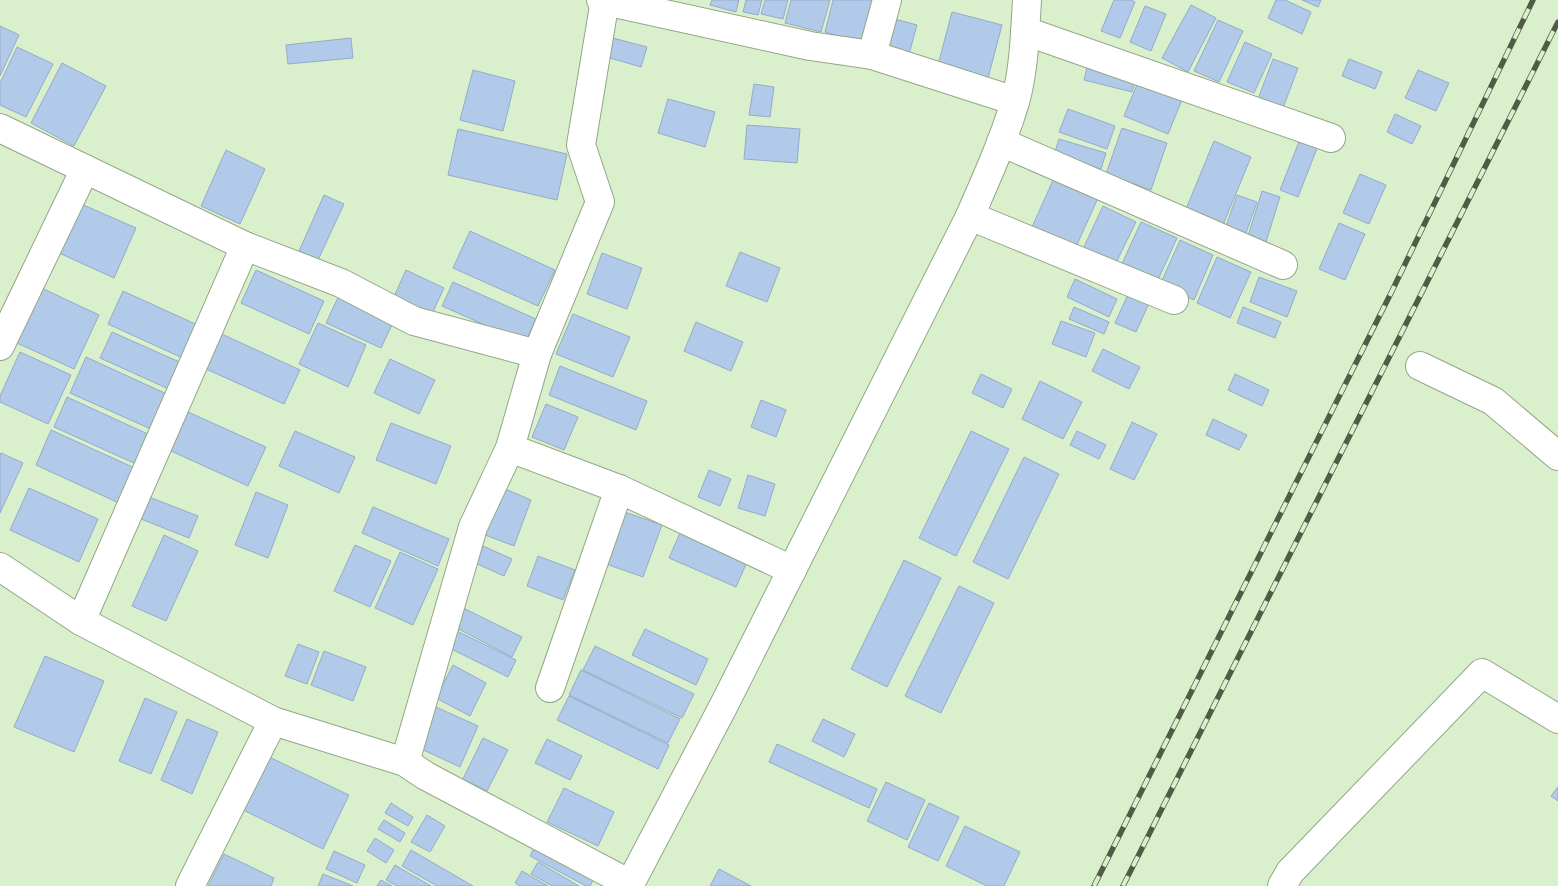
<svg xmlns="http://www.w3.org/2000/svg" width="1558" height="886" font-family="Barlow,sans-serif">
<rect width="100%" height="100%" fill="#daf0cd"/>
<g fill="#b2cae9" stroke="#93abc8">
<path d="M712,0H739L736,12L710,5Z"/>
<path d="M746,0H762L758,15L743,12Z"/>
<path d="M765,0H788L783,19L761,14Z"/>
<path d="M791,0H830L821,32L785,23Z"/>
<path d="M833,0H875L863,43L825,32Z"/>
<path d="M1114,0H1131L1135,2L1120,38L1101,31Z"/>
<path d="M1276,0H1285L1311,12L1302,34L1268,18Z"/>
<path d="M1302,0H1321L1318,7Z"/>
<path d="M1191,5L1216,18L1188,72L1162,58Z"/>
<path d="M1145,6L1166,14L1151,51L1130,42Z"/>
<path d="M952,12L1002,25L988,78L938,65Z"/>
<path d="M891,18L917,25L909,54L883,48Z"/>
<path d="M1218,20L1243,31L1219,82L1194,71Z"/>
<path d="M0,26L19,35L0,76Z"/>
<path d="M609,37L647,47L641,67L603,56Z"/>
<path d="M351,38L353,58L288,64L286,45Z"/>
<path d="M1245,42L1272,54L1254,93L1227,82Z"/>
<path d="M17,47L53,64L26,117L0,105V83Z"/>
<path d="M1273,59L1298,68L1283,108L1258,99Z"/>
<path d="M1349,59L1382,72L1375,89L1342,76Z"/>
<path d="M1089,60L1137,73L1132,92L1084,80Z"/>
<path d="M62,63L106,86L74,146L31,123Z"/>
<path d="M473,70L515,81L503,131L460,120Z"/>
<path d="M1418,70L1449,83L1436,111L1405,98Z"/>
<path d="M1140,77L1184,95L1168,134L1124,116Z"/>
<path d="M754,84L774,87L770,117L749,115Z"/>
<path d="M668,99L715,112L705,147L658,133Z"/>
<path d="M1068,109L1115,126L1107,149L1059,132Z"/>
<path d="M1395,114L1421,126L1412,144L1387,132Z"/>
<path d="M747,125L800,129L797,163L744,159Z"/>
<path d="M1122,128L1167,143L1151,190L1106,174Z"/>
<path d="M458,129L567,154L557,200L448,175Z"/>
<path d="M1059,139L1106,153L1101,169L1054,155Z"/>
<path d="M1300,139L1318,146L1298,197L1280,190Z"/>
<path d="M1214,141L1251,157L1223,225L1186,209Z"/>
<path d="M226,150L265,169L240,224L201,206Z"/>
<path d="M1360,174L1386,185L1369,224L1343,213Z"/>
<path d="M1054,178L1098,198L1076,247L1032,227Z"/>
<path d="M1262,191L1280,197L1265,245L1247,239Z"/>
<path d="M324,195L344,204L318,260L299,251Z"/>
<path d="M1237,195L1257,202L1246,233L1226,226Z"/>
<path d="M79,203L136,228L114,278L57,252Z"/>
<path d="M1103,206L1136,222L1115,265L1083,249Z"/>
<path d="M1141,222L1177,238L1157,282L1121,266Z"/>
<path d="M1339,223L1365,234L1345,280L1319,269Z"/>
<path d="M470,231L555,270L538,306L453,268Z"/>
<path d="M1180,240L1213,255L1194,300L1160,285Z"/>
<path d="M740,252L780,268L767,302L726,286Z"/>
<path d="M602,253L642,268L627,309L587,294Z"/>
<path d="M1217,257L1251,272L1230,318L1197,303Z"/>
<path d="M256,270L324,301L309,334L241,303Z"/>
<path d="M406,270L444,288L431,316L393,299Z"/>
<path d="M1259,277L1297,291L1287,317L1250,302Z"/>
<path d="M1075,279L1117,299L1109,317L1067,297Z"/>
<path d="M453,282L536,319L525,343L442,306Z"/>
<path d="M33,284L99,315L74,369L8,339Z"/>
<path d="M342,289L397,314L381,348L326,323Z"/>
<path d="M1130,290L1151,299L1136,332L1115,323Z"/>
<path d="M123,291L202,327L187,360L108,324Z"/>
<path d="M1074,307L1109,322L1104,334L1069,319Z"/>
<path d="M1243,307L1281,322L1275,338L1237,323Z"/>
<path d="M573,314L630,337L613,377L556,354Z"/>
<path d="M1061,321L1095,333L1086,357L1052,344Z"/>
<path d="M696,322L743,342L731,371L684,351Z"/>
<path d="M318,323L366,345L348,387L299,364Z"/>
<path d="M213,330L300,370L284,404L197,365Z"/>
<path d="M112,332L184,364L173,391L100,358Z"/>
<path d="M1103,349L1140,367L1129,389L1092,371Z"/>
<path d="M20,352L71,375L48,424L0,402V396Z"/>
<path d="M86,357L169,395L153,430L70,393Z"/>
<path d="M390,359L435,380L419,414L374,393Z"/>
<path d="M560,366L647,401L636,430L549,395Z"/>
<path d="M981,374L1012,389L1003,408L972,393Z"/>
<path d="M1235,374L1269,390L1262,406L1228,390Z"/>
<path d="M1040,381L1082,402L1063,439L1022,419Z"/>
<path d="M67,397L150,435L136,464L54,427Z"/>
<path d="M761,400L786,410L776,437L751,427Z"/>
<path d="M546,404L578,417L564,450L532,437Z"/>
<path d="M188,412L266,447L248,486L171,451Z"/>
<path d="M1213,419L1247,435L1239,450L1206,435Z"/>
<path d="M1132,422L1157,434L1134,480L1110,469Z"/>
<path d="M391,423L451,446L436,484L376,460Z"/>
<path d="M51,430L137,469L121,504L36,465Z"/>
<path d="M295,431L355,457L339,493L279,466Z"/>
<path d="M971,431L1009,449L956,556L919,538Z"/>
<path d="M1077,431L1106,445L1099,459L1070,445Z"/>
<path d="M1,453L23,463L0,513V454Z"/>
<path d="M1024,457L1059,474L1008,579L973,562Z"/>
<path d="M709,470L731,479L720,506L698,497Z"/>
<path d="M748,475L775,484L765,516L738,508Z"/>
<path d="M29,488L98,519L79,562L10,530Z"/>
<path d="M503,488L531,500L514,546L485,535Z"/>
<path d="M256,492L288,505L268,558L235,545Z"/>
<path d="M149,497L198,516L189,538L141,519Z"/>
<path d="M373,507L449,539L438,566L362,533Z"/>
<path d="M622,511L662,525L643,577L603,563Z"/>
<path d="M683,526L750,555L736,587L669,558Z"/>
<path d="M164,535L198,551L166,621L132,606Z"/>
<path d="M355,545L391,561L370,607L334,591Z"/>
<path d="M483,546L512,559L504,576L475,563Z"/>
<path d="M400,552L438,569L413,625L375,608Z"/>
<path d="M538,556L575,570L563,600L527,586Z"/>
<path d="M904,560L941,578L887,687L851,669Z"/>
<path d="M959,586L994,603L941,713L905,696Z"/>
<path d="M461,607L522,637L512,657L451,625Z"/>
<path d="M453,629L516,660L508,677L445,646Z"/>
<path d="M645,629L708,659L696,685L632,655Z"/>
<path d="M298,644L319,652L307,684L285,676Z"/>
<path d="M595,646L694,694L682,718L583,670Z"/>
<path d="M324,651L366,667L353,701L311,685Z"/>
<path d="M45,656L104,681L74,752L14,727Z"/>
<path d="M453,665L486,683L470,716L436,698Z"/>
<path d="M581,670L680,719L668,743L569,695Z"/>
<path d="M569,696L669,745L658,769L557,720Z"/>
<path d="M145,698L177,712L151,774L119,761Z"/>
<path d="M436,707L478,726L460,767L417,747Z"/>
<path d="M187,719L218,732L192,794L161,780Z"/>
<path d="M823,719L855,734L844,757L812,741Z"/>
<path d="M483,738L508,750L487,791L463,779Z"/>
<path d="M547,739L582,756L570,780L535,763Z"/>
<path d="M777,744L877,789L869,808L769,762Z"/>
<path d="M267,756L349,795L323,849L241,809Z"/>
<path d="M886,782L925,800L907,840L867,821Z"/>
<path d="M1558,787V801L1551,796Z"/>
<path d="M564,788L614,812L598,846L547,822Z"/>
<path d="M391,803L413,817L408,826L385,813Z"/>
<path d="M929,803L959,817L938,861L908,847Z"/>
<path d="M427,815L445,826L430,852L411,842Z"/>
<path d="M384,820L405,833L400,842L378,829Z"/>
<path d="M965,826L1020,852L1004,886H987L946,866Z"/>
<path d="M375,838L394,850L386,863L367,851Z"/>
<path d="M536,844L595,876L590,886H586L530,856Z"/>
<path d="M411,850L473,886H437L402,866Z"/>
<path d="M334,851L365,865L357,883L326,869Z"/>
<path d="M224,854L274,878L271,886H208Z"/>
<path d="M538,862L579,886H552L531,874Z"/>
<path d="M395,865L431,886H397L386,880Z"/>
<path d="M719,869L751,886H710Z"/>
<path d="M522,871L548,886H520L515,883Z"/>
<path d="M323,874L353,886H318Z"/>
<path d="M381,880L392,886H377Z"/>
</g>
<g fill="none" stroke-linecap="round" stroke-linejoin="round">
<g stroke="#93a787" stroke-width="30">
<g id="minor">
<path d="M601,0L810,46L872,55L1015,101"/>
<path d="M1025,31L1331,138"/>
<path d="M872,55L887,0"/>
<path d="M0,128L245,246L81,621"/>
<path d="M1001,142L1283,265"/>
<path d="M970,216L1174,300"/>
<path d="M245,246L341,283L414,321L537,354"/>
<path d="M0,346L85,169"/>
<path d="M1420,366L1493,401L1558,456"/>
<path d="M510,448L619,489L792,570"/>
<path d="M0,567L81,621L273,721L405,762L426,776L630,884"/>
<path d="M550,688L619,489"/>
<path d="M405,762L473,527L510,448L537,354L600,202L581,145L605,0"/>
<path d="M190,886L273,721"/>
<path d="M1282,886L1290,872L1482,673L1558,719"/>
</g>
</g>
<g stroke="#93a787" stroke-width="30">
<path id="secondary" d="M629,886L724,705L970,216C986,179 1003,142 1015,102C1024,70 1025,34 1027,0"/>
</g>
<use href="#minor" stroke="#fff" stroke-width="28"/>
<use href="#secondary" stroke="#fff" stroke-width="28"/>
<g stroke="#505c48" stroke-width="5.5">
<g id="rail">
<path d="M1094,886L1392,291L1533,0"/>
<path d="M1123,886L1558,22"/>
</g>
</g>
<use href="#rail" stroke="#daf0cd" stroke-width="4" stroke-dasharray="11" stroke-linecap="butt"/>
</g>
</svg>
